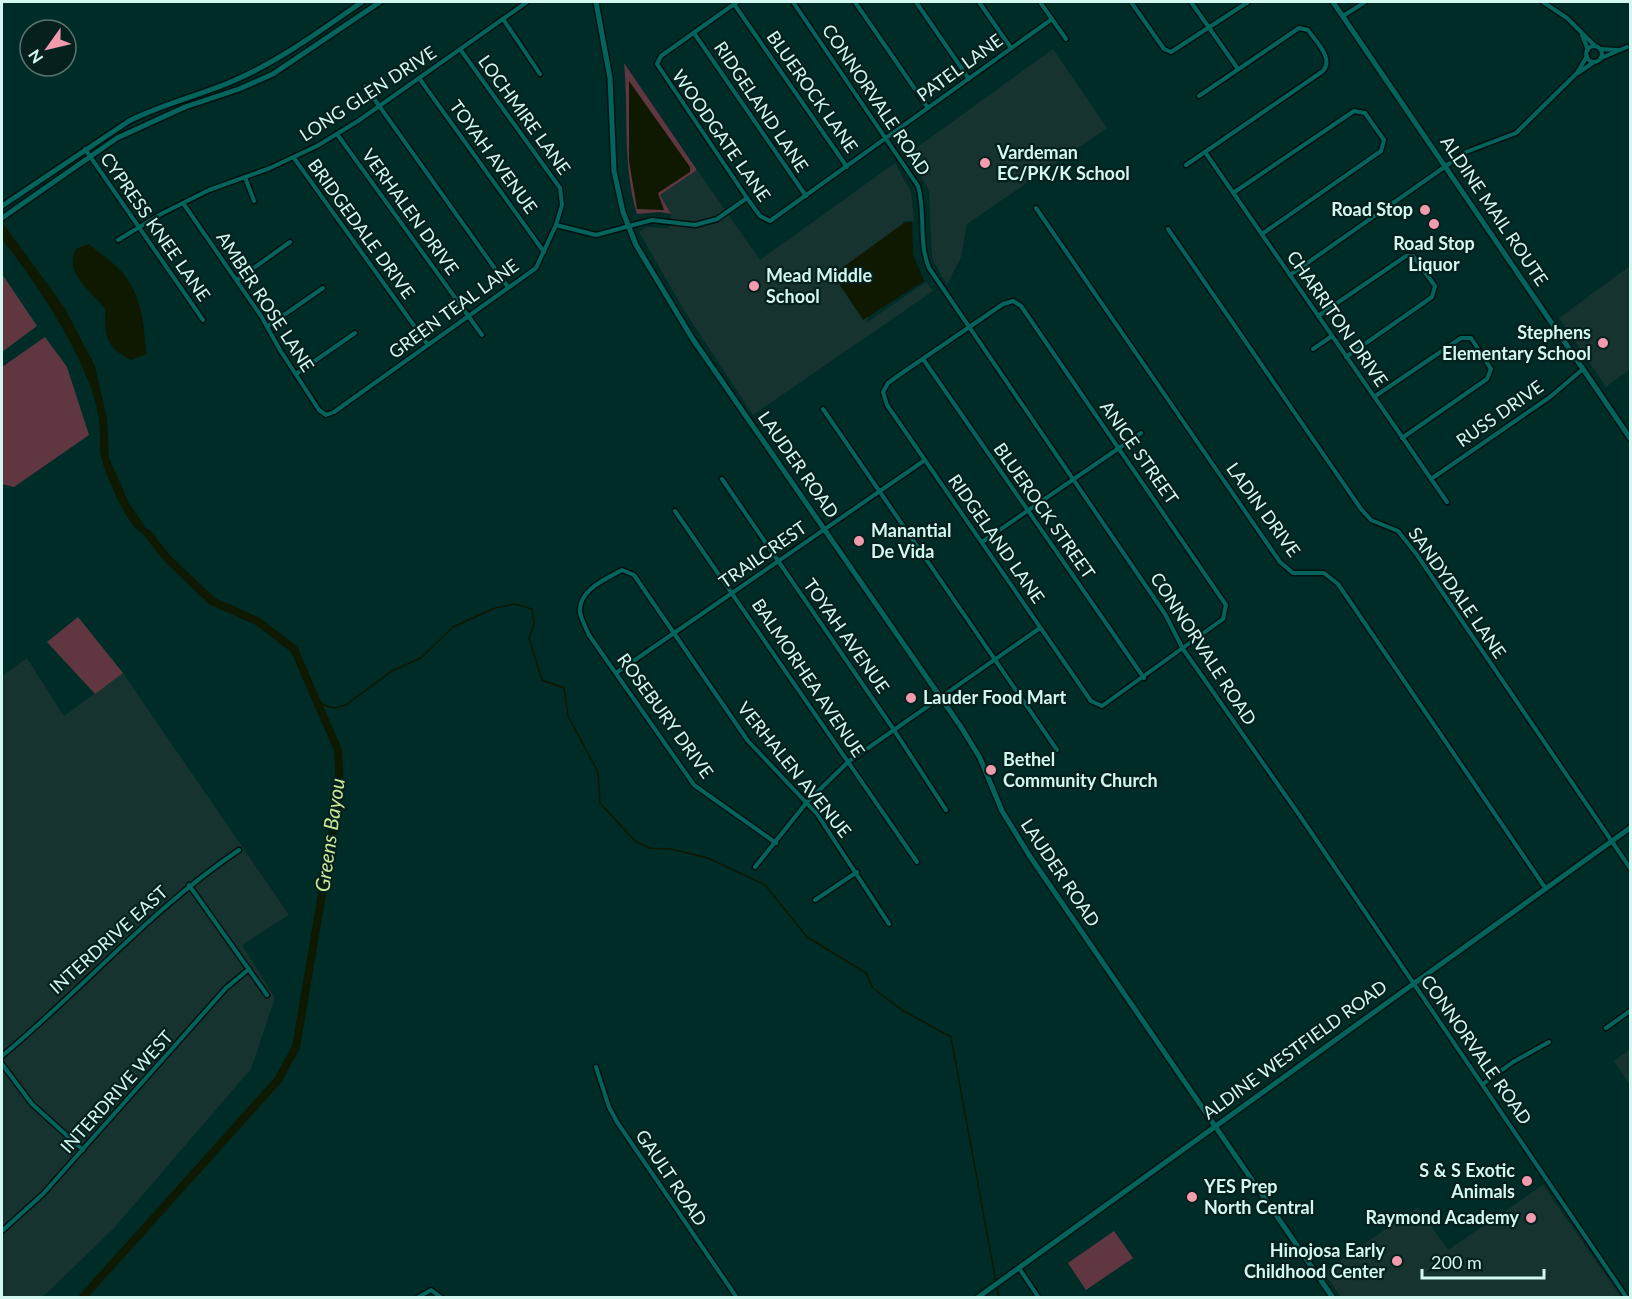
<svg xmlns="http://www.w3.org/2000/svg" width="1632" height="1299" font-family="Lato,sans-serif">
<rect width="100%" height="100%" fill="#002c27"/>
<g fill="#163330">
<path d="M1053,49L1107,128L967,224L961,257L947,285L932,258L929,191L908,154Z"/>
<path d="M895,163L911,192L914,221H904L866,323L926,282L933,291L753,415L685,312L639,232L646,227L668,228L671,214L660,195L697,170L760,260Z"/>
<path d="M1630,266V369L1606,387L1559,318Z"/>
<path d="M27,658L64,716L123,673L289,915L242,945L275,998L251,1069L114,1228L46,1294L41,1297H2V676Z"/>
<path d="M1630,1049V1085L1614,1061Z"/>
<path d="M1543,1185L1621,1297H1341L1323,1272L1418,1207L1448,1250Z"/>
</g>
<g fill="#603741">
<path d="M624,63L697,170L660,195L671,214L660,212L637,214C622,164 629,114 624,63Z"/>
<path d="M2,274L37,326L2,352Z"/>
<path d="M45,337L67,367L89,435L14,487L2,484V367Z"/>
<path d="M78,617L123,673L95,694L47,642Z"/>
<path d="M1114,1231L1133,1258L1086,1290L1068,1263Z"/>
</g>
<g fill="#0f1800">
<path d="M629,81L690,167V172L658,193L664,210L637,209L629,161Z"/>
<path d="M2,222L64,307L95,366L107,419L109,458L129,503L155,542C148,537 139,532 133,525C123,514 100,464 100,450C101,427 98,405 89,383C69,332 36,283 2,239Z"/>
<path d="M912,222L913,254L924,281L863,320L834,276L835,273L904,223Z"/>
<path d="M89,244C99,253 112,261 121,271C142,295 144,324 146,354L131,360C103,346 106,334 105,309C92,291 63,274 76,249Z"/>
</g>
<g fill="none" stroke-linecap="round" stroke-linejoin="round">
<g stroke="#0f1800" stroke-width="1.5">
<path d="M318,703L334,708L346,705L392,671L421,658L453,627L495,608L515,604L532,609L534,624L529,638L542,680L564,688L568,716L598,772L600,803L636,842L650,848L671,849L708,858L765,885L807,937L866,973L873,988L902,1010L951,1037L996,1282"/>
<path d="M997,1287L999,1298"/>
</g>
<path stroke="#0f1800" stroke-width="8" d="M82,1298L278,1080L296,1047L340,789L338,750L294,649L257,621L212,601L168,559L147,533"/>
<g stroke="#00120f" stroke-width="7">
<g id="street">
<path d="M737,2L661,56L657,64L747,198L760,216L770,221L1052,19"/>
<path d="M793,2L918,186C926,213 918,241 929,268L1165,614L1183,649L1300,816L1627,1298"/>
<path d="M855,2L928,108"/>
<path d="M916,2L969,79"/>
<path d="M979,2L1011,48"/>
<path d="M1040,2L1066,39"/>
<path d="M1131,2L1164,49L1171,52L1248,2"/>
<path d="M1191,2L1238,69"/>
<path d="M1543,2L1567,18L1595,46"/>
<path d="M734,4L847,167"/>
<path d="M1343,16L1365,2"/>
<path d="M503,19L540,74"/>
<path d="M694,33L806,196"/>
<path d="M1582,35L1588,50"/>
<circle cx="1594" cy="54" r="8"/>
<path d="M1600,49L1618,50"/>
<path d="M1601,58L1627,47"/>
<path d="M1578,73L1594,62"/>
<path d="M419,78L544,252"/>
<path d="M365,86L508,287"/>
<path d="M337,134L482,335"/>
<path d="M85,149L203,320"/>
<path d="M1205,152L1447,502"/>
<path d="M294,158L428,345"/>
<path d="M1186,165L1323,71C1334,58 1316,42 1308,30L1299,28L1199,96"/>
<path d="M245,177L254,201"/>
<path d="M1233,193L1354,111L1365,113L1384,140L1381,151L1262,234"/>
<path d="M183,203L261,316L280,350L319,410L326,415L334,412L536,268L556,225L562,205L560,188L460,49"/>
<path d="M1036,208L1280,562L1293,573H1324L1338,584L1546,889"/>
<path d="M556,225L596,235L652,220L695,225L717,219L747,198"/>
<path d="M1168,229L1361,509L1371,520L1398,531L1417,555L1630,868"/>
<path d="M118,240L161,214L209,190L270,168L317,146L358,121L527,2"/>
<path d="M1290,275L1466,152L1516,133L1577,73L1587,56"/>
<path d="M237,280L290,242"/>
<path d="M1013,301L1021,306L1226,605L1223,619L1102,706L1091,701L887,405L883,392L888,383L902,373L1003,304Z"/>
<path d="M1318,316L1406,256H1413L1435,286L1432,297L1346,357"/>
<path d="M268,326L323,288"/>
<path d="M1313,349L1332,336"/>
<path d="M923,359L1144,678"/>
<path d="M296,374L355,333"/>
<path d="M1374,397L1461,338H1471L1491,369L1487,379L1402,438"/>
<path d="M823,409L1057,750"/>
<path d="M722,479L894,730L946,810"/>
<path d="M1431,479L1550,397L1583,369"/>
<path d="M675,511L917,862"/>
<path d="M982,542L1141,433"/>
<path d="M616,673L925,460"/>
<path d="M776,843L694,785L589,635C586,628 581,619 580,612C578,590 606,579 622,570L634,575L748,741L817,814L889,924"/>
<path d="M755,867L807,802L848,762L1040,628"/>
<path d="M189,885L267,995"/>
<path d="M815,900L857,872"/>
<path d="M1606,1028L1630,1011"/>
<path d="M2,1056C83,989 151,909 239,850"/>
<path d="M2,1064L32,1104L83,1150"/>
<path d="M596,1067L609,1107L617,1122L737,1298"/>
<path d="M1483,1084L1513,1062L1549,1042"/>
<path d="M2,1231L43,1194L226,988L249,969"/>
<path d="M1019,1268L1039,1298"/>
<path d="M417,1298L431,1290L442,1298"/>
</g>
</g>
<g stroke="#00120f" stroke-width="8">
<g id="secondary">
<path d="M596,2L610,78L614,171L623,212L636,245L692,338L961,727L980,758L1002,811L1029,855L1333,1298"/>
<path d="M1333,2L1630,438"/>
<path d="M2,206L129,121C163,104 198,96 233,81C280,61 321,30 362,2"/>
<path d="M2,218L117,138L185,107L239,89L273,74L380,2"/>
<path d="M977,1298L1630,828"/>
</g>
</g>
<use href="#street" stroke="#02645c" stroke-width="4"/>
<use href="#secondary" stroke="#02645c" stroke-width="5"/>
</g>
<g fill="#f29aae" stroke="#06201d" stroke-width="2">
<circle cx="985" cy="163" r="6"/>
<circle cx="1425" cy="210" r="6"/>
<circle cx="1434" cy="224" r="6"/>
<circle cx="754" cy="286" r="6"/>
<circle cx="1603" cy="343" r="6"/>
<circle cx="859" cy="541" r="6"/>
<circle cx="911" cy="698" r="6"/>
<circle cx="991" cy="770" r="6"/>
<circle cx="1527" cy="1181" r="6"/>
<circle cx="1192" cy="1197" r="6"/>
<circle cx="1531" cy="1218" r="6"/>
<circle cx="1397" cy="1261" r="6"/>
</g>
<g text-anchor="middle" stroke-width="4.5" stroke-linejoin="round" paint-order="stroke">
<g font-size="18" fill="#d3f8f2" stroke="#06201d">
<text transform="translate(960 68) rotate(-36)" y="6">PATEL LANE</text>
<text transform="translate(812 92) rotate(55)" y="6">BLUEROCK LANE</text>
<text transform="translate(368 94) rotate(-33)" y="6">LONG GLEN DRIVE</text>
<text transform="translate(876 100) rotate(56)" y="6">CONNORVALE ROAD</text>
<text transform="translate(761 107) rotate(56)" y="6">RIDGELAND LANE</text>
<text transform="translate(524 115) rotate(54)" y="6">LOCHMIRE LANE</text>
<text transform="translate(721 136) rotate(55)" y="6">WOODGATE LANE</text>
<text transform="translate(493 157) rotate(54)" y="6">TOYAH AVENUE</text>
<text transform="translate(1494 211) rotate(56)" y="6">ALDINE MAIL ROUTE</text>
<text transform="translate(410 212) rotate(54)" y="6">VERHALEN DRIVE</text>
<text transform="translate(155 227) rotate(55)" y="6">CYPRESS KNEE LANE</text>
<text transform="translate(361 229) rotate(54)" y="6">BRIDGEDALE DRIVE</text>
<text transform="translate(265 302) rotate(57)" y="6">AMBER ROSE LANE</text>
<text transform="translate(454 309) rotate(-36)" y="6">GREEN TEAL LANE</text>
<text transform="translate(1337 319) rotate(55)" y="6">CHARRITON DRIVE</text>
<text transform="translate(1500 414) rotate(-35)" y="6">RUSS DRIVE</text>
<text transform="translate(1139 453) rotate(55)" y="6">ANICE STREET</text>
<text transform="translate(798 465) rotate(55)" y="6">LAUDER ROAD</text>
<text transform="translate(1263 510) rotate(54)" y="6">LADIN DRIVE</text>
<text transform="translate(1044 511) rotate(55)" y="6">BLUEROCK STREET</text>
<text transform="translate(996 539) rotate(55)" y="6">RIDGELAND LANE</text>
<text transform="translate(763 555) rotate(-35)" y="6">TRAILCREST</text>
<text transform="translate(1457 593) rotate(55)" y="6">SANDYDALE LANE</text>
<text transform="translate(846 636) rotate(55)" y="6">TOYAH AVENUE</text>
<text transform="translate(1203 649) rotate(57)" y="6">CONNORVALE ROAD</text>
<text transform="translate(808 678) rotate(56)" y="6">BALMORHEA AVENUE</text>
<text transform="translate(665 716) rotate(54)" y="6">ROSEBURY DRIVE</text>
<text transform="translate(794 770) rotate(51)" y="6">VERHALEN AVENUE</text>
<text transform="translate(1060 873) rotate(56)" y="6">LAUDER ROAD</text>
<text transform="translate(109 940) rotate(-42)" y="6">INTERDRIVE EAST</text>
<text transform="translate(1295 1050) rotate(-36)" y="6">ALDINE WESTFIELD ROAD</text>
<text transform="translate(1476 1050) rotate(55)" y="6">CONNORVALE ROAD</text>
<text transform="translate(117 1092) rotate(-48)" y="6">INTERDRIVE WEST</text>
<text transform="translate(671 1178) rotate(56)" y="6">GAULT ROAD</text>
</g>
<g font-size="18" font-weight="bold" fill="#d3f8f2" stroke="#06201d" text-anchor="start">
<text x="997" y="159">Vardeman<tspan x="997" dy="21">EC/PK/K School</tspan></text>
<text x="1413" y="216" text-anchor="end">Road Stop</text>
<text x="1434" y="250" text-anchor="middle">Road Stop<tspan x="1434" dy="21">Liquor</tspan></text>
<text x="766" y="282">Mead Middle<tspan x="766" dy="21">School</tspan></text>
<text x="1591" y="339" text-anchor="end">Stephens<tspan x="1591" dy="21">Elementary School</tspan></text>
<text x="871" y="537">Manantial<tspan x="871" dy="21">De Vida</tspan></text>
<text x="923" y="704">Lauder Food Mart</text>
<text x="1003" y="766">Bethel<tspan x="1003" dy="21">Community Church</tspan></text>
<text x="1515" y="1177" text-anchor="end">S &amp; S Exotic<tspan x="1515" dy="21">Animals</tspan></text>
<text x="1204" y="1193">YES Prep<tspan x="1204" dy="21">North Central</tspan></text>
<text x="1519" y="1224" text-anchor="end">Raymond Academy</text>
<text x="1385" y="1257" text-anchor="end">Hinojosa Early<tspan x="1385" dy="21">Childhood Center</tspan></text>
</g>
<g font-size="20" font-style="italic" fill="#cceb98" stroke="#06201d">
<text transform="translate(330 835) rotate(-82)" y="7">Greens Bayou</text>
</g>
</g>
<rect width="1632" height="1299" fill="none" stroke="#d3f8f2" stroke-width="6"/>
<g transform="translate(48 48) rotate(236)"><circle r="28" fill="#06201d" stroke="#587672" stroke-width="1.5"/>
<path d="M0-4.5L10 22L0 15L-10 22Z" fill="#f29aae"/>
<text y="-9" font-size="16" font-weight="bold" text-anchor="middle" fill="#d3f8f2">N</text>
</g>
<path d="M1422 1269v9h122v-9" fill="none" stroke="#d3f8f2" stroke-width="3"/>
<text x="1431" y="1269" font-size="18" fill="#d3f8f2" stroke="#06201d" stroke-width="4.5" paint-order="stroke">200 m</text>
</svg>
